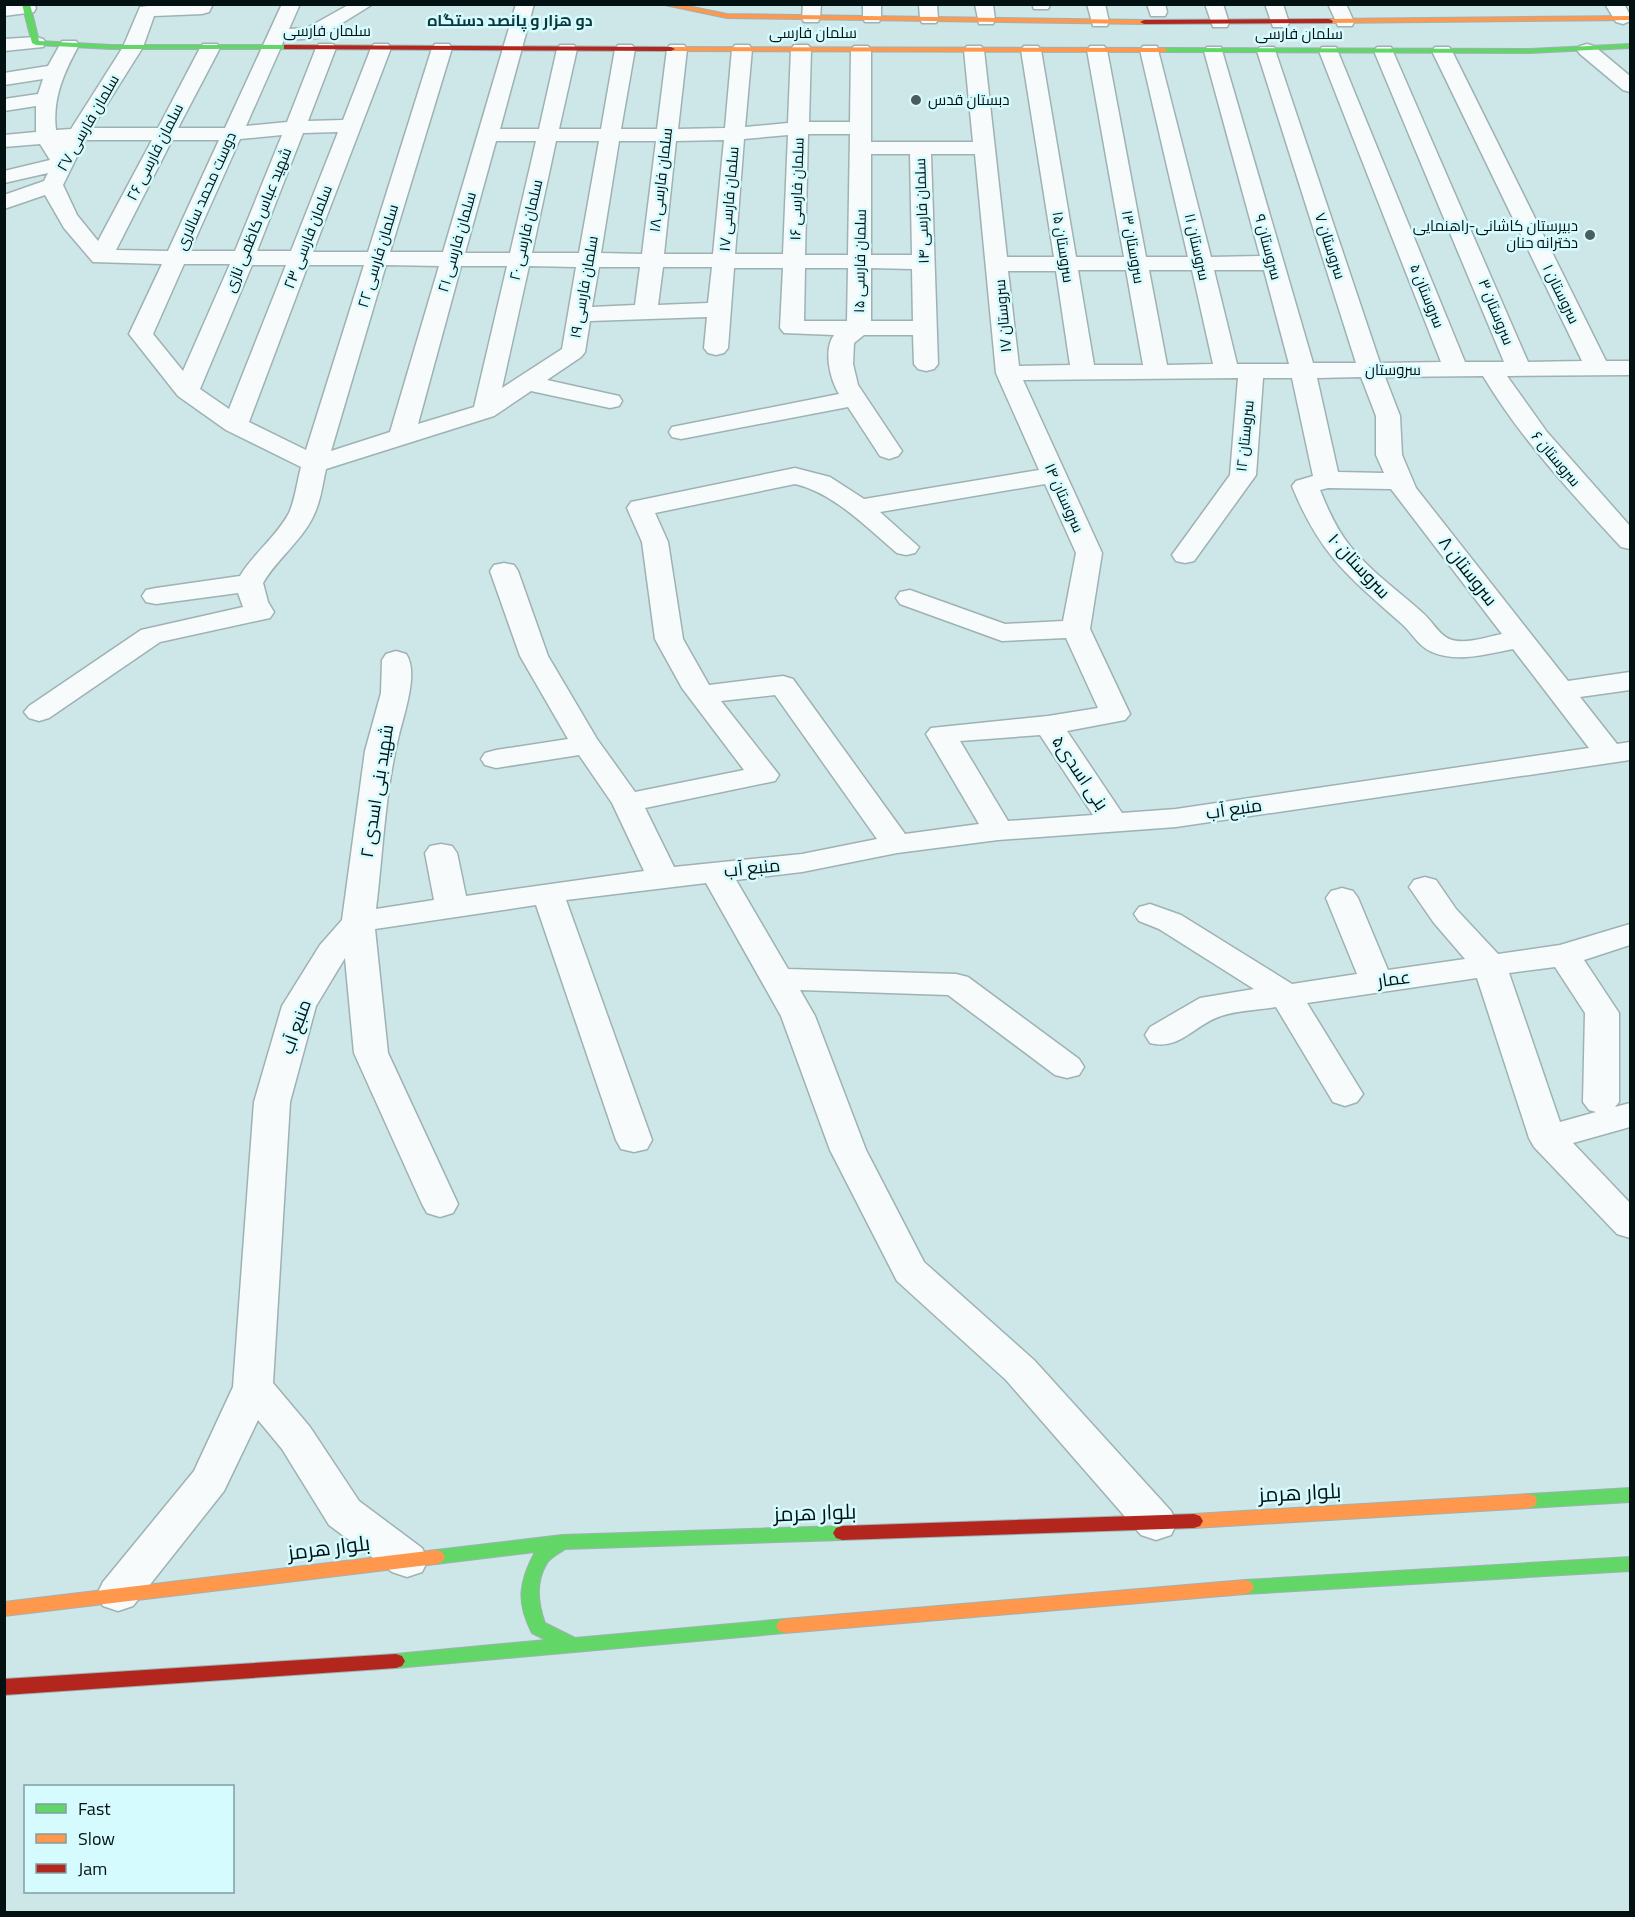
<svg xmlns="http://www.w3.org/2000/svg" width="1635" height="1917" font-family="'Titillium Web',Cairo,sans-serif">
<rect width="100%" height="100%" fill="#cde6e8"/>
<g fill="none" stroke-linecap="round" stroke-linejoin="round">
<g stroke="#9eb2b3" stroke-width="3">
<g id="street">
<path d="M4,4H34L36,8L34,12L4,16Z"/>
<path d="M164,4H213L209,12L202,14L154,16L143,47L92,128H158L200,48L203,44H217L220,48L178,128H225L282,4H300L289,29L307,28L350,4H373L318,38L284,40L246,126L287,122L316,48L319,44H333L336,48L308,121L343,120L371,48L374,44H388L391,48L313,252H368L432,48L435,44H449L452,48L390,252H443L516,4H534L500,129H539L557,49L560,45H574L577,49L559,129H601L615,49L618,45H632L635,49L621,129H657L667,49L670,45H684L687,49L678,129L725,128L732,49L735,45H749L752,49L745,127L788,123L791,49L794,45H808L811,49L809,122H850L851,50L854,46H868L871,50V142H973L964,50L967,46H981L984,50L1007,257H1054L1021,50L1024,46H1038L1041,50L1076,257H1124L1087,50L1090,46H1104L1107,50L1146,257H1188L1140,50L1143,46H1157L1211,257L1260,256L1204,51L1207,47H1221L1313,363H1356L1257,51L1260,47H1274L1380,363L1441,362L1319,51L1322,47H1336L1465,362H1504L1374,51L1377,47H1391L1528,362L1582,361L1432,51L1435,47H1449L1452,51L1606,361H1630V375L1507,376L1547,432L1630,526V549L1621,547C1571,493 1521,439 1483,376L1385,377L1400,416L1402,455L1416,488L1568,681L1630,672V690L1580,697L1617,744L1630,742V760L1176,827L998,840L897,853L802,872L736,880L788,969L956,974L968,977L1079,1059L1084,1067L1079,1075L1067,1078L1055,1075L948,995L800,990L815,1016L866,1150L924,1262L1034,1360L1171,1511L1177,1523L1171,1535L1156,1540L1141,1535L1006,1380L897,1281L830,1150L781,1016L706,883L566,900L652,1140L647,1149L634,1152L621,1149L616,1140L536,905L375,929L388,1053L458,1204L453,1213L440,1217L427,1213L422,1204L354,1053L345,958L316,1006L290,1102L273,1383L310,1427L359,1501L422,1548L428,1560L422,1572L407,1577L392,1572L329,1525L282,1449L258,1420L224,1491L133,1606L118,1611L103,1606L97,1594L103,1582L194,1471L233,1387L254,1102L282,1006L320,945L342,920L365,751L381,693L382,660L386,654L396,651L406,654C419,672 404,714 399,735C385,791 383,852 376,909L434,900L425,853L430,846L441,844L452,846L457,853L466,896L644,871L612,803L579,755L496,768L485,765L481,759L485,753L496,750L568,739L520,656L490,571L494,565L504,563L514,565L518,571L548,656L597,739L635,792L744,770L682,688L655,639L642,542L627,508L631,502L795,468L830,477L864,499L1039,470L996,373L975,154H931L938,364L934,369L926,371L918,369L914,364L913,335H864L854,343L853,364L858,385L902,451L898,456L889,459L880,456L848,407L681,439L672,437L669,432L672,427L839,394C830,379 823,350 834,335L784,333L780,328L783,268H734L728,348L724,353L716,355L708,353L704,348L707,317L590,321L585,352L581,357L547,380L619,396L622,401L619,406L610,408L531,391L494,416L326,469C323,482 321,498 316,510C305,539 278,557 263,583L268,602L274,612L270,618L160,642L49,718L39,721L29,718L24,712L29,706L141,630L243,607L238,593L156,604L146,602L142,596L146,590L156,588L240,576C254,553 276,537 289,513C295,500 297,482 301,467L226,430L178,396L129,334L162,264L93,262L64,228L45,195L4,209V195L44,181L48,173L4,183V171L50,160L40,144L4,147V135L36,132V106L4,111V99L38,94L43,79L4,85V73L48,66L62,41H76L79,45C64,72 52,99 56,130L71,129L123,47L140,7ZM338,132L291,251H257L303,133ZM808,134H850L848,255H805ZM282,135L235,251H190L240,139ZM788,135L783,254H735L744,139ZM85,140H152L98,241L77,215L63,185ZM172,140H219L168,251L116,250ZM724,140L713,254H664L676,141ZM496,141H536L510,253H465ZM556,141H599L579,253H532ZM619,141H656L642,254L601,253ZM871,154H910L912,255H871ZM184,264H230L183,371L153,334ZM252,265H286L229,409L200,389ZM308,265H364L306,450L249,422ZM386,265L439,266L390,432L331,451ZM461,266H507L474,407L418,424ZM529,266L576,267L562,349L502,388ZM599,267H640L635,305L592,307ZM663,267H712L708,303L658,305ZM805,268H848L847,321H804ZM871,268L912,269L913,321H871ZM1078,270H1126L1143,365H1094ZM1149,270H1192L1213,364L1167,365ZM1214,270H1264L1289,364H1237ZM1008,271H1056L1070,365L1019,366ZM1361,377L1376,416V455L1384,473L1338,472L1317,378ZM1238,378L1230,475L1172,555L1176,561L1185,563L1194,561L1256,475L1263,378H1292L1313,476L1296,481L1292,486C1320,555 1348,576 1402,624C1412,633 1419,647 1432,652C1457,663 1487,654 1513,649L1589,748L1176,809L1122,813L1067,731L1125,720L1130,714L1090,629L1102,553L1023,380ZM795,484C834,493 866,527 897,553L906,555L915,553L919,547L880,512L1045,484L1076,553L1063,621L1005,624L910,590L900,592L896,598L900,604L1002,641L1066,638L1098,708L1048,716L931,728L926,734L979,824L905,834L793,679L783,676L709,685L683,639L668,542L655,513ZM1328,488L1391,489L1502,634C1487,637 1467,644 1452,640C1441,637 1433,623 1425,615C1400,592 1372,573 1350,546C1337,530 1328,510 1320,490ZM775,695L877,839L802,854L674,867L645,808L775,781L779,775L721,701ZM1040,735L1093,815L1008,821L960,741Z"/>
<path d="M803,4H821L820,18L818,22H804L802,18Z"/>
<path d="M863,4H881V18L879,22H865L863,18Z"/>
<path d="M919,4H937L938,19L936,23H922L920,19Z"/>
<path d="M975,4H993L995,20L993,24H979Z"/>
<path d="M1032,4H1050V5L1048,9H1034Z"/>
<path d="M1087,4H1105L1109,22L1107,26H1093Z"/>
<path d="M1147,4H1165L1167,12L1165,16H1151Z"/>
<path d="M1205,4H1223L1229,23L1227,27H1213Z"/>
<path d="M1265,4H1283L1289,23L1287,27H1273Z"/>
<path d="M1328,4H1346L1354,22L1352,26H1338Z"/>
<path d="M1605,4H1624L1630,15V21L1623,24L1616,22Z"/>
<path d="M36,37L43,39L46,43L43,47L4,51V39Z"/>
<path d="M1587,44L1594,46L1630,76V92L1623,90L1580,54L1577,50L1580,46Z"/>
<path d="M1425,877L1436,880L1456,909L1498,954L1560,945L1630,924V945L1584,960L1619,1013V1102L1615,1107L1630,1103V1127L1573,1143L1630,1203V1238L1617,1234L1534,1147L1529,1138L1477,978L1307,1003L1363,1094L1357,1102L1345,1106L1333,1102L1276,1007C1259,1010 1237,1010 1221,1016C1195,1024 1180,1051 1150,1043L1145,1035L1150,1027L1200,998L1254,989L1159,929L1139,921L1134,914L1139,907L1150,904L1181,915L1292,984L1357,974L1326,898L1331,891L1342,888L1353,891L1358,898L1388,970L1465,959L1434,923L1409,887L1414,880ZM1555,967L1585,1013L1583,1102L1589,1110L1596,1112L1560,1122L1509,973Z"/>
</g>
</g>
<g stroke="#9eb2b3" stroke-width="2">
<g id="fast">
<path d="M22,4H30L39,41L111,45H287L291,47L287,49H111L36,45L32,43Z"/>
<path d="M1630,44V48L1530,53L1164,52L1160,50L1164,48L1530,49Z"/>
<path d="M1630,1488V1502L1529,1508L1523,1506L1521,1501L1523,1496L1529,1494Z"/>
<path d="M842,1526L848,1528L851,1533L848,1538L842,1540L565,1549C560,1553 551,1557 547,1563C535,1582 538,1604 545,1623L575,1638L785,1619L791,1621L794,1626L791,1631L785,1633L396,1668L390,1666L387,1661L390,1656L396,1654L546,1640L532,1633C516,1602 519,1582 535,1552L436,1564L430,1562L427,1557L430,1552L436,1550L562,1535Z"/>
<path d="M1630,1557V1571L1245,1594L1239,1592L1236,1587L1239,1582L1245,1580Z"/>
</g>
</g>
<g stroke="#9eb2b3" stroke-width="2">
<g id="slow">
<path d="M660,4H678L727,14L1144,20L1148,22L1144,24L727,18Z"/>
<path d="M1630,16V20L1329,23L1325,21L1329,19Z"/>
<path d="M668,47L1164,48L1168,50L1164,52L671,51H668Z"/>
<path d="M1529,1494L1535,1496L1537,1501L1535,1506L1529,1508L1194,1528L1188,1526L1185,1521L1188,1516L1194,1514Z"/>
<path d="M436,1550L442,1552L445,1557L442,1562L436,1564L4,1616V1602Z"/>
<path d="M1245,1580L1251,1582L1254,1587L1251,1592L1245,1594L785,1633L779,1631L776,1626L779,1621L785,1619Z"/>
</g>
</g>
<g stroke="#9eb2b3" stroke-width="2">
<g id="jam">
<path d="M1329,19L1333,21L1332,23L1144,24L1140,22L1144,20Z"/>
<path d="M284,45L671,47L675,49L671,51L287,49H284Z"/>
<path d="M1194,1514L1200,1516L1203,1521L1200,1526L1194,1528L842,1540L836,1538L833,1533L836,1528L842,1526Z"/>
<path d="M396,1654L402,1656L405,1661L402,1666L396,1668L4,1695V1679Z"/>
</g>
</g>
<use href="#street" fill="#f8fbfc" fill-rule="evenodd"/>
<use href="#fast" fill="#63d668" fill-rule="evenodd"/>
<use href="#slow" fill="#ff974d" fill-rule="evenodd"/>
<use href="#jam" fill="#b3261e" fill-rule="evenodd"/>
</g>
<g fill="#495c5e" stroke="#d6fbfe" stroke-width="2">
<circle cx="916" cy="100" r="6"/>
<circle cx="1590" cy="235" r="6"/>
</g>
<g text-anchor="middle" stroke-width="5" stroke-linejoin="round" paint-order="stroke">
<g font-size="15" fill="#021213" stroke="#d6fbfe">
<text x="327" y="36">سلمان فارسی</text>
<text x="813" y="38">سلمان فارسی</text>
<text x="1299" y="39">سلمان فارسی</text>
<text transform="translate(88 123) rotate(-60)" y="5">سلمان فارسی ۲۷</text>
<text transform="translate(155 152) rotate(-63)" y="5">سلمان فارسی ۲۶</text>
<text transform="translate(661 180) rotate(-83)" y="5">سلمان فارسی ۱۸</text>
<text transform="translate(797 189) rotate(-88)" y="5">سلمان فارسی ۱۶</text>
<text transform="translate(206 191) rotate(-66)" y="5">دوست محمد سالاری</text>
<text transform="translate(729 199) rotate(-85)" y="5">سلمان فارسی ۱۷</text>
<text transform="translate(922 211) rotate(-92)" y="5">سلمان فارسی ۱۴</text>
<text transform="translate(258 220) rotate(-68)" y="5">شهید عباس کاظمی نازی</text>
<text transform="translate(526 230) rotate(-77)" y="5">سلمان فارسی ۲۰</text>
<text transform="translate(308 237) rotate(-69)" y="5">سلمان فارسی ۲۳</text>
<text transform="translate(457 242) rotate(-74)" y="5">سلمان فارسی ۲۱</text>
<text transform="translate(1330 246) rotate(72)" y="5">سروستان ۷</text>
<text transform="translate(1063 247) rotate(81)" y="5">سروستان ۱۵</text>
<text transform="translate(1133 247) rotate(80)" y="5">سروستان ۱۳</text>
<text transform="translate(1197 247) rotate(77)" y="5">سروستان ۱۱</text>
<text transform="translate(1268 247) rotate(75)" y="5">سروستان ۹</text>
<text transform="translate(378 256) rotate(-73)" y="5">سلمان فارسی ۲۲</text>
<text transform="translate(860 261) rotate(-89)" y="5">سلمان فارسی ۱۵</text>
<text transform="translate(584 287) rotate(-80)" y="5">سلمان فارسی ۱۹</text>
<text transform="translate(1561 294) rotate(64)" y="5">سروستان ۱</text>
<text transform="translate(1427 296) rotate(68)" y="5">سروستان ۵</text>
<text transform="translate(1496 312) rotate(68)" y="5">سروستان ۳</text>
<text transform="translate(1003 316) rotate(-95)" y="5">سروستان ۱۷</text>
<text x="1393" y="375">سروستان</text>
<text transform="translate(1245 436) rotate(-84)" y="5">سروستان ۱۲</text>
<text transform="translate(1556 459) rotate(50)" y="5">سروستان ۶</text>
<text transform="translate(1064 498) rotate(66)" y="5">سروستان ۱۴</text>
</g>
<g font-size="15" fill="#021213" stroke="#d6fbfe" text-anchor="start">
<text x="928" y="105">دبستان قدس</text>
<text x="1578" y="231" text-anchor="end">دبیرستان کاشانی-راهنمایی<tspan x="1578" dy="17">دخترانه حنان</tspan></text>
</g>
<g font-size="16" font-weight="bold" fill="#08383b" stroke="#d6fbfe">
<text x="510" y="26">دو هزار و پانصد دستگاه</text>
</g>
<g font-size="18" fill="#021213" stroke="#d6fbfe">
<text transform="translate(1359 566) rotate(47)" y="6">سروستان ۱۰</text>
<text transform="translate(1468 571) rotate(52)" y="6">سروستان ۸</text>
<text transform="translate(1080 773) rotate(56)" y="6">بنی اسدی۵</text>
<text transform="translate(377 791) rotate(-81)" y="6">شهید بنی اسدی ۲</text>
<text transform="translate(1234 809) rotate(-8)" y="6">منبع آب</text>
<text transform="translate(752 868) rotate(-6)" y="6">منبع آب</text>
<text transform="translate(1394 979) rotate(-8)" y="6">عمار</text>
<text transform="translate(296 1027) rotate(-70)" y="6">منبع آب</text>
</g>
<g font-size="21" fill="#021213" stroke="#d6fbfe">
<text transform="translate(1300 1493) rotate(-3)" y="7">بلوار هرمز</text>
<text transform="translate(815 1513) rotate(-2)" y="7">بلوار هرمز</text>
<text transform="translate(329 1548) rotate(-7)" y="7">بلوار هرمز</text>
</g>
</g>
<rect width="1635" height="1917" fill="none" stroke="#021213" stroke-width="12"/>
<rect x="24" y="1785" width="210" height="108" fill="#d6fbfe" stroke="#819ea0" stroke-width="1.5"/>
<rect x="36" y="1804" width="30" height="9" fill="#63d668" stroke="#819ea0" stroke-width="1.5"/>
<text x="78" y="1815" font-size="18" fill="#021213">Fast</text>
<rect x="36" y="1834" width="30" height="9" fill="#ff974d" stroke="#819ea0" stroke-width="1.5"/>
<text x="78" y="1845" font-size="18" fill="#021213">Slow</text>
<rect x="36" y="1864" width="30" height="9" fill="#b3261e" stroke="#819ea0" stroke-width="1.5"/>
<text x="78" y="1875" font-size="18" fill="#021213">Jam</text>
</svg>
